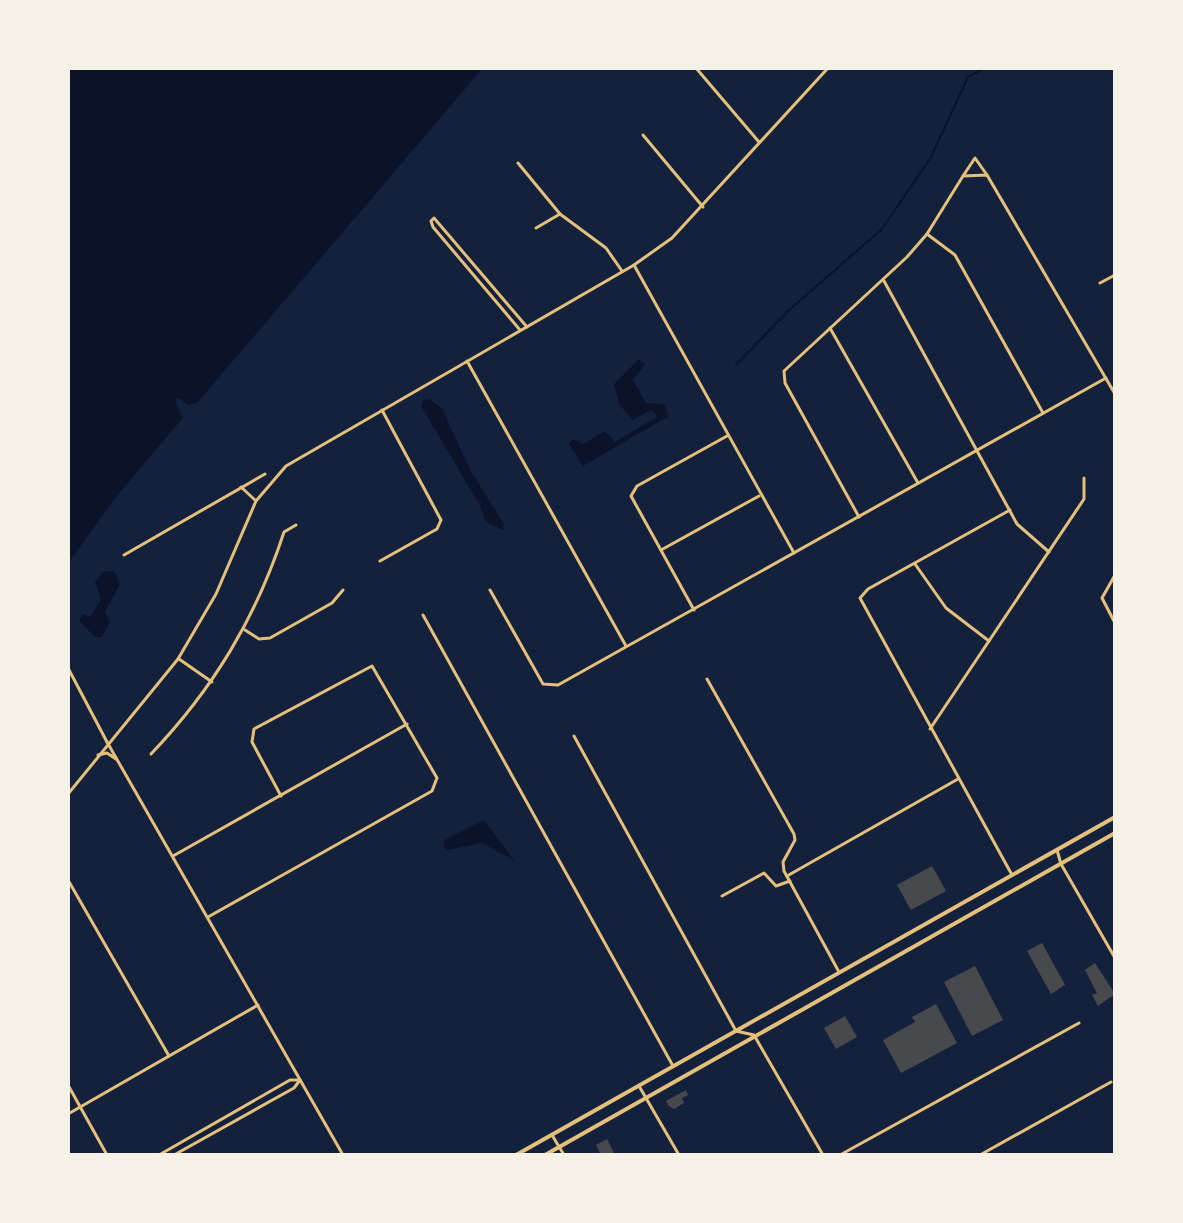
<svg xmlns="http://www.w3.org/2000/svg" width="1183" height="1223" font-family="'Work Sans',sans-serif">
<rect width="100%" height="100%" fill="#14213d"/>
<g fill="#0b132b">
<path d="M68,68H483L197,403L188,405L178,398L175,401L183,418L120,492L68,563Z"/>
<path d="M639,359L645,364L633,380L646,403L664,404L669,416L583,466L569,443L573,439L583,444L605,431L615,442L658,416L651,410L632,420L619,404L614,384Z"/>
<path d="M429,399L442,408L470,470L504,524L503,530L486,522L479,504L421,406L423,400Z"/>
<path d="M104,571H114L120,584L105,612L110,622L102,637H95L79,621L83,613L90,617L101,600L95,582Z"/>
<path d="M484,820V821L515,861L482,843L447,850L443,846L445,840Z"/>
</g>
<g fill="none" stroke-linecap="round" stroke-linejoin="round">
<path stroke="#0b132b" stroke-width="2" d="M736,365L788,311L882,229L931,157L968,77L985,68"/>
</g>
<g fill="#48494c">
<path d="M932,866L946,891L911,910L897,885Z"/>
<path d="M1042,943L1065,985L1051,994L1027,951Z"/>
<path d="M1095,963L1115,994L1098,1006L1092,995L1097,993L1085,970Z"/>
<path d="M975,966L1003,1020L972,1036L944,982Z"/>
<path d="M936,1004L957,1043L901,1073L883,1040L915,1022L912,1017Z"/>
<path d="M845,1016L857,1037L836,1049L824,1028Z"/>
<path d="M686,1090L688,1095L682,1098L684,1103L674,1109L669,1106L666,1101Z"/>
<path d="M607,1139L615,1155H601L596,1145Z"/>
</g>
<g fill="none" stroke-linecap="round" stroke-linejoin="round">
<g stroke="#e5c07b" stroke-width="3">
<path d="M696,68L759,142"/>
<path d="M643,135L703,207"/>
<path d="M518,163L560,214L606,248L622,271"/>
<path d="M963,176L975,158L987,175"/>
<path d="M536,228L560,214"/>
<path d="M927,234L955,255L1043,413"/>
<path d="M634,265L794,553"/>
<path d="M884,281L1017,524L1049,552"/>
<path d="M1100,283L1115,275"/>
<path d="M830,328L918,483"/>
<path d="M520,330L433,227L431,221L434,218L527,327"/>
<path d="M467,361L626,646"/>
<path d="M241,487L255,500"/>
<path d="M1010,510L868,589L860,598L1012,875"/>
<path d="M859,517L785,383L784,371L907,257L927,234L963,176L987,175L1115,394"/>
<path d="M661,550L759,496"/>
<path d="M124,555L265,474"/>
<path d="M380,561L437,529L441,520L382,410"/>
<path d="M915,564L946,608L989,641"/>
<path d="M1115,575L1102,598L1115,623"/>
<path d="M490,590L543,684L558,685L1106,378"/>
<path d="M694,610L631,496L637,486L727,436"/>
<path d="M423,615L673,1066"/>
<path d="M245,630L259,639L270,638L332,603L343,590"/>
<path d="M179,659L212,682"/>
<path d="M68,668L107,742"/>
<path d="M707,679L794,834L795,840L783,862L784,871L839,972"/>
<path d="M930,729L1084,499V478"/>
<path d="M574,736L736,1031L754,1035L823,1155"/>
<path d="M151,754C213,689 256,618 284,532L296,525"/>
<path d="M1057,850L1061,864L1115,958"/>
<path d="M173,856L407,724"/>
<path d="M787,876L958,779"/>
<path d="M68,880L169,1056"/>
<path d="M722,896L764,873L776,886L790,881"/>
<path d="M208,917L432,791L437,778L372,666L254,729L252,742L281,796"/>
<path d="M68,1085L107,1155"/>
<path d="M639,1086L679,1155"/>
<path d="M68,1114L258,1005"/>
<path d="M552,1135L564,1155"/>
<path d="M159,1155L290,1080H300"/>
<path d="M174,1155L294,1088L300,1080"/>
<path d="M840,1155L1079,1023"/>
<path d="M980,1155L1111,1082"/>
</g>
<g stroke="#e5c07b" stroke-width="3">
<path d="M107,742L343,1155"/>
<path d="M98,755L107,753L116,759"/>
<path d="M68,794L178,659L216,594L256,501L286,466L634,265L672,238L828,68"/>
</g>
<g stroke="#e5c07b" stroke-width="4">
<path d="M516,1155L1115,817"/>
<path d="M545,1155L1115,833"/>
</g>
</g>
<rect width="1183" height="1223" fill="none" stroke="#f6f1e7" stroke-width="140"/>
</svg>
